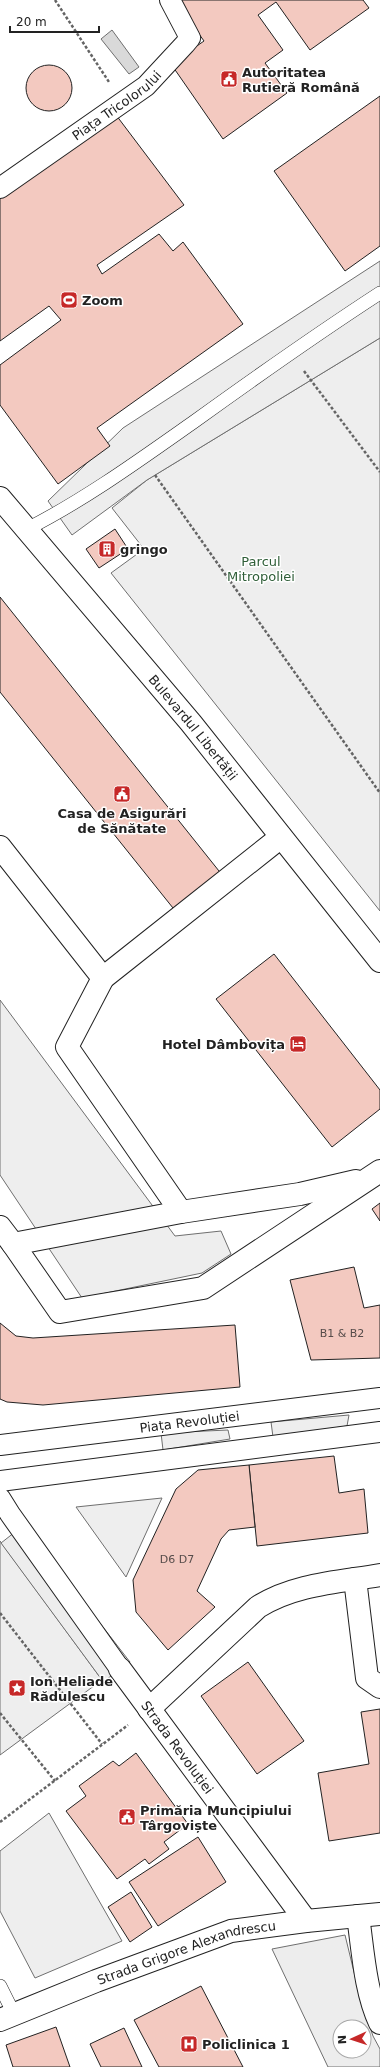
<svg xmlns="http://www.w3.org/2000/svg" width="380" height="2067" font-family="'DejaVu Sans',sans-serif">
<rect width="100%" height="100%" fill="#fff"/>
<g fill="#eee" stroke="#6f6f6f">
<path d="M380,338V911L111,573L144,549L112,508L147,480Z"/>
<path d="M0,1000L175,1236L221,1231L231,1254L202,1273L82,1298L0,1175Z"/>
<path d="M349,1415L347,1426L273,1437L271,1422Z"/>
<path d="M228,1430L230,1439L163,1450L161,1433Z"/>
<path d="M162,1498L126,1577L76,1507Z"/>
<path d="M0,1541L102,1680L0,1755Z"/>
<path d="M49,1813L122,1941L35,1978L0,1911V1851Z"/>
</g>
<g fill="#ededed" stroke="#6f6f6f" fill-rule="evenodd">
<path d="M380,261V338L147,480L72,535L48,501L123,428Z"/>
<path d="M24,1525L130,1662L107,1679L99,1683L102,1680L1,1543Z"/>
<path d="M345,1935L362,2005L373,2036L380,2049V2067H328L272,1949ZM340,2027H364V2051H340Z"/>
</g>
<path fill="#d9d9d9" stroke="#6f6f6f" d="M112,30L139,67L129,74L101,39Z"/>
<g fill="#f3c9c0" stroke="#222">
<path d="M175,0H363L369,8L310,50L276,2L258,15L283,50L265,63L287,93L223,139L171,64L204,41Z"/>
<circle cx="49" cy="88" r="23"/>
<path d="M380,96V246L345,271L274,171Z"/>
<path d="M113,111L184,205L97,265L102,274L159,234L173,251L183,242L243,324L97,428L110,446L58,484L0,405V365L61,320L49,306L0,341V190Z"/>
<path d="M115,529L128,549L99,568L86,549Z"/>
<path d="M0,597L223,876L177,913L0,692Z"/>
<path d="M274,954L380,1090V1109L332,1147L216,999Z"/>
<path d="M380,1203V1221L372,1209Z"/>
<path d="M354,1267L364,1308L380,1305V1358L311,1360L290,1280Z"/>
<path d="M0,1323L16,1336L33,1338L235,1325L240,1387L43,1405L7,1402L0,1399Z"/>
<path d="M334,1456L339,1493L364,1489L368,1533L257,1546L249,1465Z"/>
<path d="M249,1465L255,1527L229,1530L221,1539L197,1591L215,1607L168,1650L136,1612L133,1580L176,1489L198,1470Z"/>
<path d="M248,1662L304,1741L257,1774L201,1696Z"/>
<path d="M380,1709V1833L329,1841L318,1773L369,1764L361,1712Z"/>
<path d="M136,1753L188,1824L164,1842L169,1849L149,1864L145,1859L117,1879L66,1811L86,1796L79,1786L113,1761L119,1766Z"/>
<path d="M198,1837L226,1882L158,1926L129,1882Z"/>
<path d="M131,1892L152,1927L130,1942L108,1907Z"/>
<path d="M201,1986L243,2067H159L134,2020Z"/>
<path d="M56,2027L70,2067H13L6,2045Z"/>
<path d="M124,2028L142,2067H101L90,2044Z"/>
</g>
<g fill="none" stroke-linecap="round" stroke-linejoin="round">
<g stroke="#222" stroke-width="14">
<g id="service">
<path d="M27,529C86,499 141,459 195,421C256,377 317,334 380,293"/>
<path d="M0,1986L14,2014"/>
</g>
</g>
<g stroke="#222" stroke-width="22">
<g id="pedestrian">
<path id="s1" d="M0,188L146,86L185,44L190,38L170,0"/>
<path id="s2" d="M0,1445L380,1398"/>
<path d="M0,1481L380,1432"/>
<path d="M0,1498L10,1514L120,1669"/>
</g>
</g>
<g stroke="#222" stroke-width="24">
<g id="minor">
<path d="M0,847L103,978L67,1047L181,1212"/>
<path d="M103,978L281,837"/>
<path d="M0,1227L13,1244L181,1212L300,1194L356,1181"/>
<path d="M13,1244L60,1312L203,1288L380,1171"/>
<path d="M355,1579L367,1678L380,1687"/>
<path id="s3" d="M120,1669L306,1921"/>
<path d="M149,1709L258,1607C294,1584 339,1582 380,1575"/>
<path d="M358,1916C363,1951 365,1991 380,2023"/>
</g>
</g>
<g stroke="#222" stroke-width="24">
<g id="tertiary">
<path id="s4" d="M0,498L191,723L380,961"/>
<path id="s5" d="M0,2020L96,1981L231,1931L306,1921L380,1914"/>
</g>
</g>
<g stroke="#646464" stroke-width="2.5" stroke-dasharray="3 2" stroke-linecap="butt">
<path d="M55,0L109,82"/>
<path d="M304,371L380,472"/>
<path d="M155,475L380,793"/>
<path d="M0,1613L102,1744"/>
<path d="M0,1713L55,1781"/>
<path d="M0,1822L128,1725"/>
</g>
<use href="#service" stroke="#fff" stroke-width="13"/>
<use href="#pedestrian" stroke="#fff" stroke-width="20"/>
<use href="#minor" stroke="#fff" stroke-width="22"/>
<use href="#tertiary" stroke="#fff" stroke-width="22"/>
</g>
<defs>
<g id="civic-square" transform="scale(0.9)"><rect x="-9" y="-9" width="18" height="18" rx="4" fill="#c62828" stroke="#fff"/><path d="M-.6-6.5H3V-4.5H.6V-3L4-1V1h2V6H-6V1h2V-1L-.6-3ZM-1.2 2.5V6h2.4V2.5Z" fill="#fff"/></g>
<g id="stadium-square" transform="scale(0.9)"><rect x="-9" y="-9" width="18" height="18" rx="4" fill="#c62828" stroke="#fff"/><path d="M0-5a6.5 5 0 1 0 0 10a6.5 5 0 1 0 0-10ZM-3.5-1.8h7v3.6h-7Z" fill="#fff"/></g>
<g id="building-square" transform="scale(0.9)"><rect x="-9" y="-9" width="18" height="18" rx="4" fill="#c62828" stroke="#fff"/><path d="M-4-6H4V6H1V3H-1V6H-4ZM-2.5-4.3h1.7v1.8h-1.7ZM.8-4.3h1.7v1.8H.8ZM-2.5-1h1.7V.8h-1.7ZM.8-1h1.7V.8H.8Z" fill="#fff"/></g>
<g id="hotel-square" transform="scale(0.9)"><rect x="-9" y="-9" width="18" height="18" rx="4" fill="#c62828" stroke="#fff"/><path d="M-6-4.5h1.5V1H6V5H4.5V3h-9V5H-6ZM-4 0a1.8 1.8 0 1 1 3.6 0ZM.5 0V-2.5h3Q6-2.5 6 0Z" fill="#fff"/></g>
<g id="sight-square" transform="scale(0.9)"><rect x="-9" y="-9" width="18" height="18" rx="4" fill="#c62828" stroke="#fff"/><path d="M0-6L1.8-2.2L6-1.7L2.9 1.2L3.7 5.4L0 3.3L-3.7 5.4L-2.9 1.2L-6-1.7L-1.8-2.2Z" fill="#fff"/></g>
<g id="hospital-square" transform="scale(0.9)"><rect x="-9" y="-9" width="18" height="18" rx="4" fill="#c62828" stroke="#fff"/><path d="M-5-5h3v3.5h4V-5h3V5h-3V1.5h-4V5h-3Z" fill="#fff"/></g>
</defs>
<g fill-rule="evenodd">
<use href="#civic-square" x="229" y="79"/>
<use href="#stadium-square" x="69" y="300"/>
<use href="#building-square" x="107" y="549"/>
<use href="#civic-square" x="122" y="794"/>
<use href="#hotel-square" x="298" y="1044"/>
<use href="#sight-square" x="17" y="1688"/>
<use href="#civic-square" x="127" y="1817"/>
<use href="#hospital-square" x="189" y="2044"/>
</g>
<g text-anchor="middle" stroke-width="3" stroke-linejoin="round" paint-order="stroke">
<g font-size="11" fill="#564c4a">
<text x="342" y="1337">B1 &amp; B2</text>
<text x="177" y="1563">D6 D7</text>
</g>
<g font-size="13" font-weight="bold" fill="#222" stroke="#fff" text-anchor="start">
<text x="242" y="77">Autoritatea<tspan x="242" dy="15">Rutieră Română</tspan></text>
<text x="82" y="305">Zoom</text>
<text x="120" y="554">gringo</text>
<text x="122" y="818" text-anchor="middle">Casa de Asigurări<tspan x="122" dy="15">de Sănătate</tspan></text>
<text x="285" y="1049" text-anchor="end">Hotel Dâmbovița</text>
<text x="30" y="1686">Ion Heliade<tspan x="30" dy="15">Rădulescu</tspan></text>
<text x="140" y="1815">Primăria Muncipiului<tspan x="140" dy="15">Târgoviște</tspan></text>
<text x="202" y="2049">Policlinica 1</text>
</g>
<g font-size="13" fill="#222" stroke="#fff">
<text dy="5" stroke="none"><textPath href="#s1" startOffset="143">Piața Tricolorului</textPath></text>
<text dy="5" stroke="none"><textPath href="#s4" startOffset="300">Bulevardul Libertății</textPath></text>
<text dy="5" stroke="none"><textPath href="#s2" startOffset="191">Piața Revoluției</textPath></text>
<text dy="5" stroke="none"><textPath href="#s3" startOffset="97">Strada Revoluției</textPath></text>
<text dy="5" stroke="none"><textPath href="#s5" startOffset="199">Strada Grigore Alexandrescu</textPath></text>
</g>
<g font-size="13" fill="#2f5e38" stroke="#fff">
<text x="261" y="566">Parcul<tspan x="261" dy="15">Mitropoliei</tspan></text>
</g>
</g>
<g transform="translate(352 2039) rotate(267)"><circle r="19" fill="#ffffff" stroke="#a7a7a7"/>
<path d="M0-3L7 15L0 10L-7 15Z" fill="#c62828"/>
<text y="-6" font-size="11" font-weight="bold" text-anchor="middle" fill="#222222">N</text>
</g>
<path d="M10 26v6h89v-6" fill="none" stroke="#222222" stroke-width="2"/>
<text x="16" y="26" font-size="12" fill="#222222" stroke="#ffffff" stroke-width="3" paint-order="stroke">20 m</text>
</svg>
